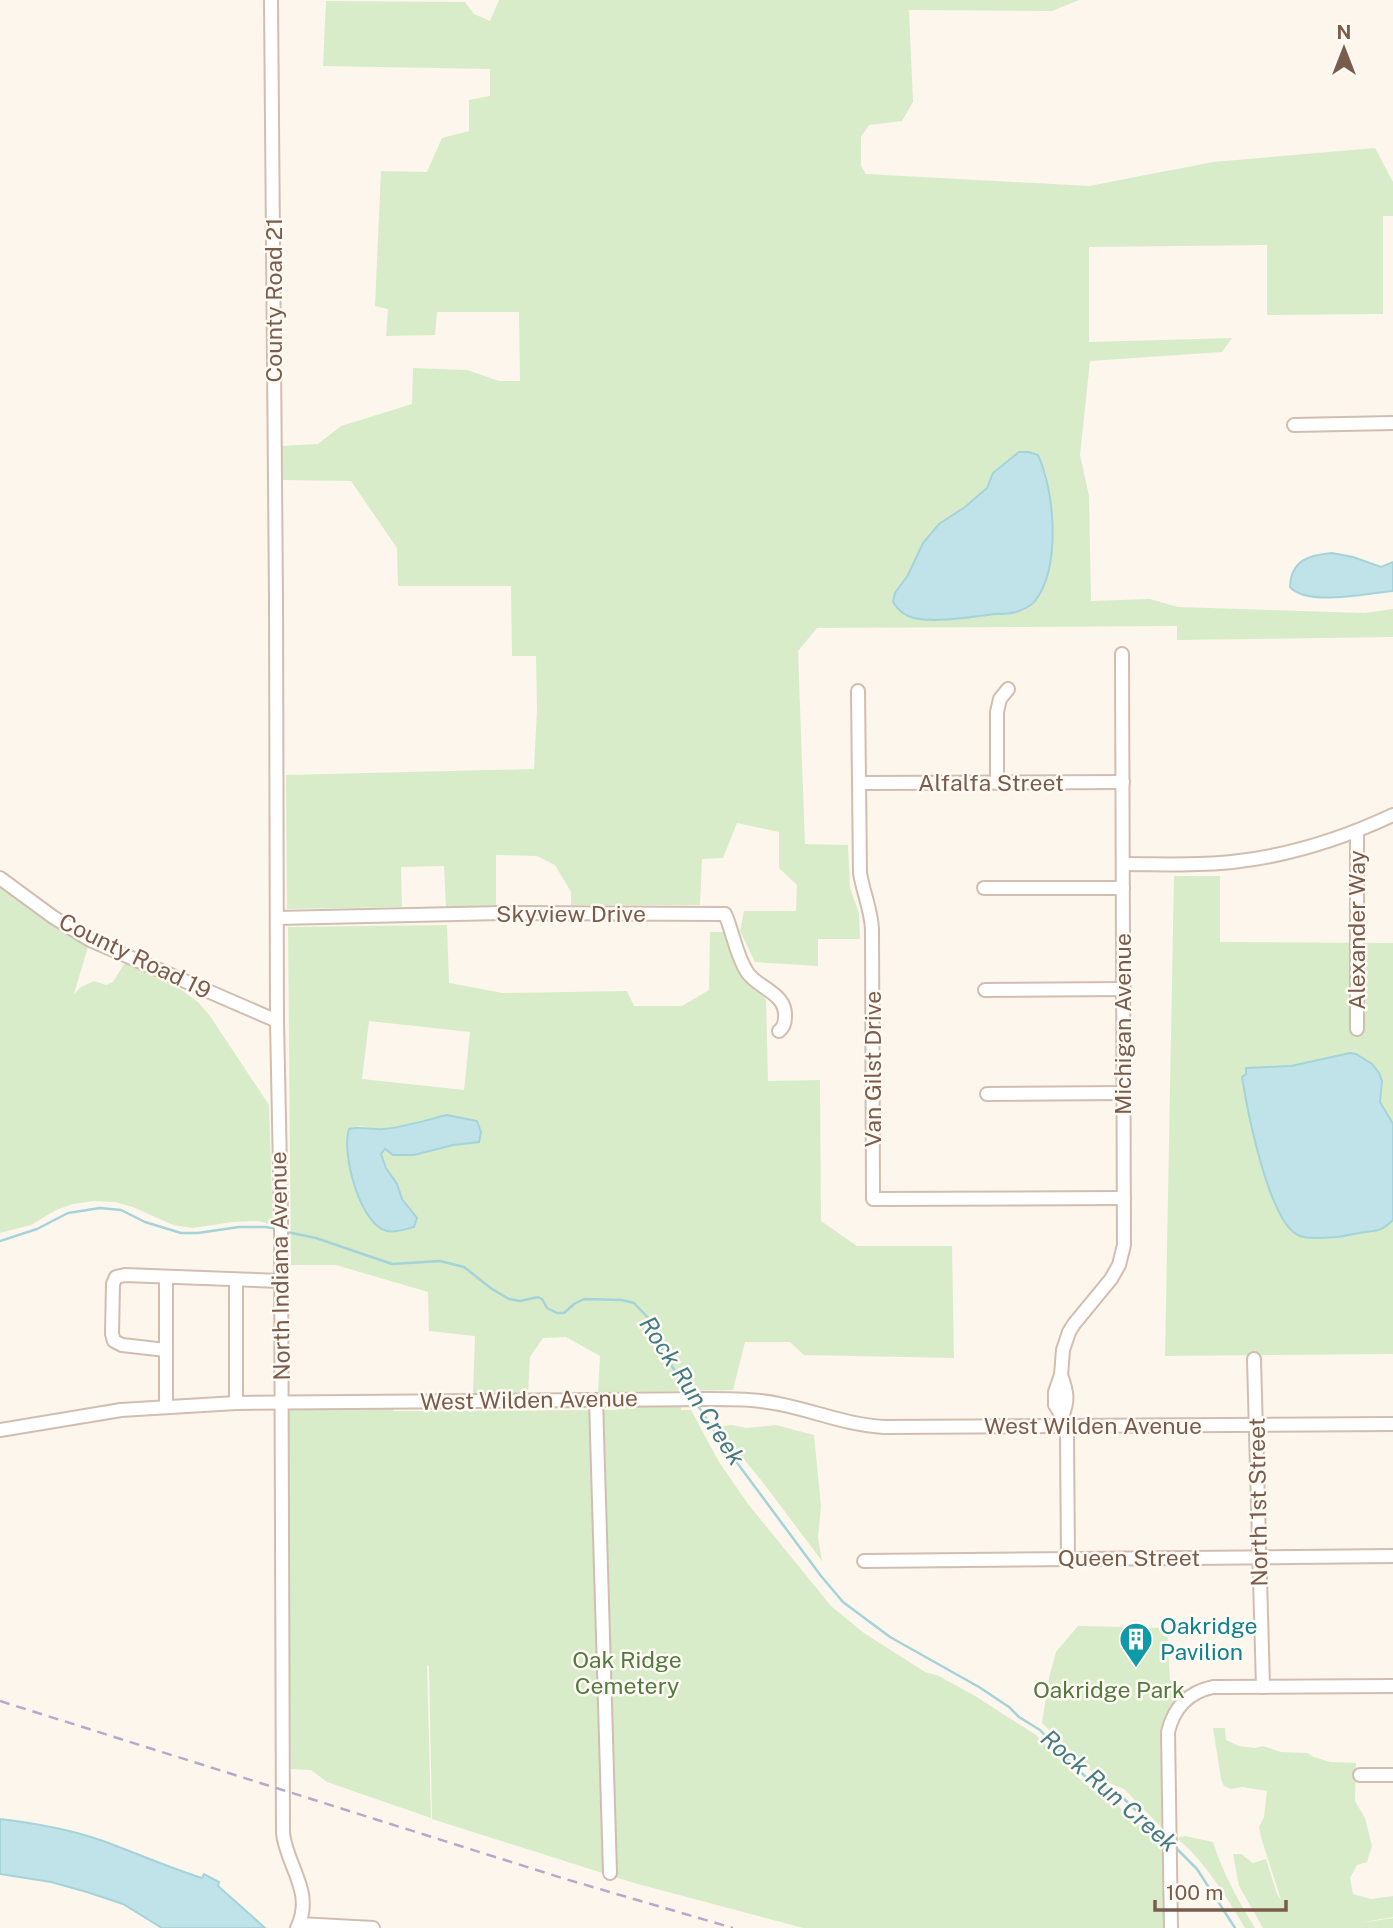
<svg xmlns="http://www.w3.org/2000/svg" width="1393" height="1928" viewBox="0 0 1393 1928" font-family="'Public Sans',sans-serif">
	<rect width="100%" height="100%" fill="#fdf6ec"/>
	<g fill="#d8ecc9" fill-rule="evenodd">
		<path d="M499 0H1079L1052 11 909 10 913 102 902 121 869 125 861 137V166L866 174 1089 186 1213 162 1375 148 1393 182V216H1383V314L1267 315V245L1089 247V342L1232 338 1222 352 1090 361 1080 455 1089 496 1091 601 1150 599 1178 607 1365 613 1393 609V637L1177 640V626L817 628 798 651 805 844 848 845 850 888 859 913 860 939H818V966L755 962 740 931 744 911H796L797 885 779 868V832L737 823 723 858 702 859 700 905H571V892L555 865 537 856 496 855V905L446 907 444 866 401 867 402 907 287 909 286 775 534 769 537 710 536 656H512L511 586H398L397 548 351 481 281 480V446L318 444 341 426 412 404 413 368 467 370 499 381H520L519 312H437L435 335 386 336 388 309 375 306 381 171 427 172 442 138 469 131V100L490 96V69L323 66 326 1 465 2 474 14 490 21ZM1019 452 1038 455 1046 472 1051 515 1052 556 1017 612 941 619 914 618 895 593 908 575 923 543 939 524 965 507 987 488 993 473Z"/>
		<path d="M1174 876H1220V942L1393 943V1354L1165 1356Z"/>
		<path d="M0 878 90 940 74 994 81 987 94 981 106 985 113 982 124 964 128 963 172 983 198 1002 210 1016 269 1105 273 1225 258 1221 233 1222 192 1228 173 1225 133 1207 115 1202 94 1201 73 1204 56 1210 31 1225 0 1233Z"/>
		<path d="M447 925 449 983 503 993 627 991 634 1006H682L709 990 710 932H727L739 972 766 999 768 1081 820 1080 821 1221 857 1246H952L954 1358 804 1355 790 1342H745L733 1390 598 1392 600 1356 566 1337 543 1338 530 1357 528 1393H473L475 1336 429 1331 428 1292 336 1265H291L288 927ZM369 1021 470 1032 464 1090 362 1079ZM447 1115 477 1121 479 1142 453 1145 414 1155H394L386 1149 381 1154C387 1170 399 1196 411 1209L347 1156 359 1126 380 1129 405 1126Z"/>
		<path d="M677 1404 681 1406V1410H691L719 1462 748 1504 831 1606 864 1633 925 1672 939 1676 975 1696 1036 1735 1077 1777 1092 1789 1107 1796 1161 1844 1165 1880 1166 1928H803L634 1883 432 1819 429 1666 427 1665 431 1818 327 1782 311 1770 291 1769 286 1413 292 1408 393 1407V1411L617 1410 618 1405Z"/>
		<path d="M732 1425 746 1428 776 1425 814 1435 821 1506 818 1538 822 1561 761 1480 726 1438 721 1426Z"/>
		<path d="M1078 1626 1167 1628 1170 1680 1186 1691C1175 1702 1168 1712 1162 1726V1828L1124 1789 1100 1779 1042 1723 1049 1678 1056 1652Z"/>
		<path d="M1213 1728H1225L1226 1740 1239 1746 1255 1748 1263 1746 1281 1752 1307 1753 1314 1757 1330 1762 1356 1763 1355 1801 1365 1818 1372 1846 1367 1862 1357 1865 1350 1878 1353 1894 1371 1899 1393 1896V1917L1359 1923 1393 1918V1928H1263L1239 1886 1233 1854H1241L1253 1863 1266 1859 1277 1894 1281 1900 1261 1837 1259 1827 1264 1817 1267 1791 1242 1787 1231 1789 1224 1786 1221 1779Z"/>
		<path d="M1185 1836 1213 1842C1223 1873 1238 1901 1255 1928H1245C1230 1902 1200 1854 1176 1838Z"/>
	</g>
	<g fill="#bfe3e8" stroke="#a5d3da" stroke-width="2">
		<path d="M1019 452H1029L1038 455C1055 492 1061 567 1035 601 1031 606 1022 610 1016 612 1010 614 1002 614 995 614 973 617 935 623 914 618 905 616 898 610 893 602L895 593 908 575 923 543 939 524 965 507 987 488 993 473Z"/>
		<path d="M1332 553 1353 557 1381 567 1393 562V591C1368 593 1308 607 1290 587 1291 560 1309 555 1332 553Z"/>
		<path d="M1350 1053 1356 1054 1372 1064 1379 1073 1382 1081 1380 1102 1393 1124V1220C1380 1233 1376 1230 1359 1233 1352 1234 1346 1236 1338 1237 1327 1237 1311 1240 1300 1236 1269 1225 1247 1109 1242 1077L1246 1074V1068L1291 1066Z"/>
		<path d="M447 1115 477 1121 481 1132 479 1142 453 1145 414 1155H393L385 1149 381 1154 386 1168 397 1184 402 1199 417 1218 414 1227C406 1229 396 1233 387 1231 360 1225 341 1153 349 1129 361 1126 372 1130 384 1129 405 1127 426 1120 447 1115Z"/>
		<path d="M0 1819C33 1823 69 1829 100 1840 134 1852 167 1867 202 1878L204 1874 219 1882 218 1886 265 1928H162L123 1904 87 1892 51 1882 0 1874Z"/>
	</g>
	<g fill="none" stroke-linecap="round" stroke-linejoin="round">
		<g stroke="#a5d3da" stroke-width="2.5">
			<path d="M287 1232 316 1238 392 1264 440 1261 464 1267 492 1289 509 1299 520 1301 538 1297 542 1299 547 1308 557 1313H564L574 1304 584 1299 622 1300 634 1303 654 1324 663 1352 689 1393"/>
			<path d="M0 1241 37 1229 68 1213 100 1208 121 1210 145 1222 181 1233H198L239 1227H266L277 1229"/>
			<path d="M697 1404 718 1437 821 1576 843 1602 890 1637 979 1687 1009 1707 1019 1717 1040 1730 1074 1766 1089 1780 1118 1793 1164 1838"/>
			<path d="M1175 1847 1197 1869 1235 1928"/>
		</g>
		<defs>
			<g id="minor">
				<path d="M271 0 276 599 277 1021 281 1220 283 1833C286 1865 315 1892 297 1928"/>
				<path d="M1294 425 1393 423"/>
				<path d="M858 691 860 873C863 892 871 909 872 929L873 1199 1124 1198"/>
				<path d="M859 783 1123 782"/>
				<path d="M997 783V712L1000 699 1008 689"/>
				<path d="M1357 831V1029"/>
				<path d="M1123 864C1159 864 1196 866 1232 862 1288 856 1342 839 1393 815"/>
				<path d="M0 878 53 917 90 940 277 1021"/>
				<path d="M984 888H1123"/>
				<path d="M277 918 502 913 725 914C733 932 736 955 747 972 757 988 787 993 785 1017 785 1023 784 1027 779 1031"/>
				<path d="M985 990 1124 989"/>
				<path d="M987 1094 1124 1093"/>
				<path d="M166 1277V1406"/>
				<path d="M166 1350 122 1345 114 1341 112 1334 113 1284 116 1277 125 1275 281 1281"/>
				<path d="M1254 1359 1263 1687"/>
				<path d="M1061 1375C1067 1391 1069 1401 1062 1416"/>
				<path d="M596 1400 610 1873"/>
				<path d="M236 1403V1280"/>
				<path d="M0 1430 121 1410 236 1403 709 1399C732 1399 756 1399 779 1404 815 1411 847 1425 884 1427L1393 1424"/>
				<path d="M1068 1558 1067 1436 1062 1416 1055 1405V1392L1061 1375 1063 1350 1069 1332 1074 1324 1111 1279 1119 1265 1124 1245 1122 654"/>
				<path d="M864 1561 1393 1556"/>
				<path d="M1360 1775H1393"/>
				<path d="M300 1924 373 1928"/>
				<path d="M1171 1928 1168 1732C1174 1707 1189 1692 1213 1687L1393 1686"/>
			</g>
		</defs>
		<use href="#minor" stroke="#d1beb0" stroke-width="16"/>
		<use href="#minor" stroke="#fff" stroke-width="12"/>
		<path stroke="#b9a8c9" stroke-width="2.5" stroke-dasharray="10 7" stroke-linecap="butt" d="M0 1701 562 1878 733 1928"/>
	</g>
	<defs>
		<symbol id="building-pin" viewBox="-11 -11 22 30"><path d="M0 17L-7.5 6A9.5 9.5 0 1 1 7.5 6Z" fill="#0f9aa8" stroke="#fffaf3"/><path d="M-4-6H4V6H1V3H-1V6H-4ZM-2.5-4.3h1.7v1.8h-1.7ZM.8-4.3h1.7v1.8H.8ZM-2.5-1h1.7V.8h-1.7ZM.8-1h1.7V.8H.8Z" fill="#fff"/></symbol>
	</defs>
	<g fill-rule="evenodd">
		<use href="#building-pin" x="1117" y="1620" width="38" height="52"/>
	</g>
	<g text-anchor="middle" stroke-width="5" stroke-linejoin="round" paint-order="stroke">
		<g font-size="23" fill="#7a5c4d" stroke="#fffaf3">
			<text transform="translate(274 300) rotate(-90)" y="8">County Road 21</text>
			<text x="991" y="791">Alfalfa Street</text>
			<text x="571" y="922">Skyview Drive</text>
			<text transform="translate(1357 930) rotate(-90)" y="8">Alexander Way</text>
			<text transform="translate(135 956) rotate(26)" y="8">County Road 19</text>
			<text transform="translate(1123 1024) rotate(-90)" y="8">Michigan Avenue</text>
			<text transform="translate(873 1069) rotate(-90)" y="8">Van Gilst Drive</text>
			<text transform="translate(280 1266) rotate(-91)" y="8">North Indiana Avenue</text>
			<text transform="translate(529 1400) rotate(-1)" y="8">West Wilden Avenue</text>
			<text x="1093" y="1434">West Wilden Avenue</text>
			<text transform="translate(1258 1502) rotate(-91)" y="8">North 1st Street</text>
			<text x="1129" y="1566">Queen Street</text>
		</g>
		<g font-size="23" fill="#0d838f" stroke="#fffaf3" text-anchor="start">
			<text x="1160" y="1634">Oakridge<tspan x="1160" dy="26">Pavilion</tspan></text>
		</g>
		<g font-size="23" fill="#537a41" stroke="#fffaf3">
			<text x="627" y="1668">Oak Ridge<tspan x="627" dy="26">Cemetery</tspan></text>
			<text x="1109" y="1698">Oakridge Park</text>
		</g>
		<g font-size="24" font-style="italic" fill="#437c86" stroke="#fffaf3">
			<text transform="translate(692 1391) rotate(57)" y="8">Rock Run Creek</text>
			<text transform="translate(1109 1791) rotate(41)" y="8">Rock Run Creek</text>
		</g>
	</g>
	<g transform="translate(1344 49)" stroke="#fffaf3" stroke-width="5" paint-order="stroke">
	<path d="M0-5L12 26L0 18L-12 26Z" fill="#7a5c4d"/>
	<text y="-10" font-size="19" font-weight="bold" text-anchor="middle" fill="#7a5c4d">N</text>
	</g>
	<path d="M1155 1900v10h131v-10" fill="none" stroke="#7a5c4d" stroke-width="3.5"/>
	<text x="1166" y="1900" font-size="21" fill="#7a5c4d" stroke="#fffaf3" stroke-width="5" paint-order="stroke">100 m</text>
</svg>
